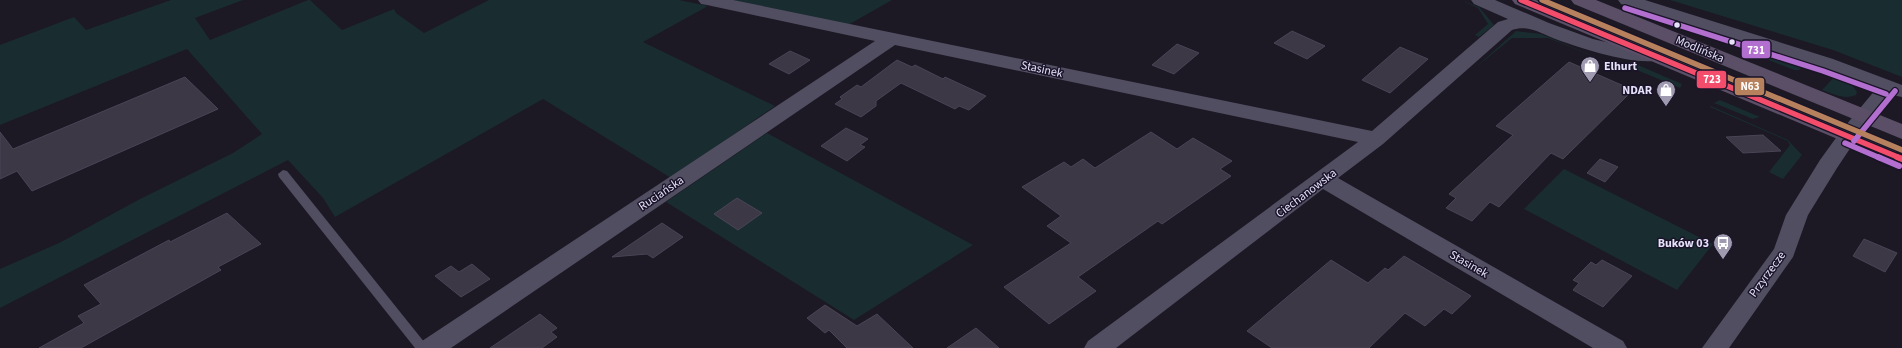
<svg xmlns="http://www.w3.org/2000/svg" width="1902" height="348" viewBox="0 0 1902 348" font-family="'Source Sans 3',sans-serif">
	<rect width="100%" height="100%" fill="#1c1824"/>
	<g fill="#192c30">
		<path d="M171 0H243L195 18 210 40 308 0H310L342 30 394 9 396 13 424 33 489 0H679L708 6 643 42 775 106 671 178 543 99 335 217 323 198 288 160 0 308V269L61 242 140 199 233 153 262 134 187 49 0 125V45L74 17 86 30Z"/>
		<path d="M731 0H892L848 25Z"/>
		<path d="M1460 0 1479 7 1494 25 1479 37 1475 35 1488 24 1478 8Z"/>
		<path d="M1670 0H1902V77L1833 50Z"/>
		<path d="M1691 27 1694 28 1806 63 1799 70H1794L1689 29Z"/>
		<path d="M1516 31 1541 34 1607 62 1548 38H1512L1475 68Z"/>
		<path d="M1631 62 1682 84 1680 88 1625 65Z"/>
		<path d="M1837 74 1850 82 1857 92 1856 95C1845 100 1833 94 1822 90Z"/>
		<path d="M1720 100 1760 117 1753 119 1714 103Z"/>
		<path d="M1711 106 1788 140 1802 155 1783 179 1769 172 1790 145 1788 141 1710 107Z"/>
		<path d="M767 133 973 245 854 320 666 202Z"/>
		<path d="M1564 169 1713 244 1677 290 1524 209Z"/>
	</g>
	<g fill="#3c3845" stroke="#4a4556">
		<path d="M1292 31 1325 46 1307 59 1274 43Z"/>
		<path d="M1177 44 1199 53 1174 74 1152 65Z"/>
		<path d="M1400 47 1428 59 1390 93 1362 80Z"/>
		<path d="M790 51 810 60 789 74 769 64Z"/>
		<path d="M897 60 912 67 915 65 943 79 945 77 986 96 969 110 959 106 955 109 901 83 876 101V106L861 117 835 104 842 99 840 97 857 85 861 87Z"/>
		<path d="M1569 62 1633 90 1563 159 1551 153 1499 207 1490 202 1472 221 1446 208 1456 198 1449 194 1513 135 1496 126Z"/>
		<path d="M185 77 218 109 32 191 17 171 0 179V132L13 149Z"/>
		<path d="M846 128 868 139 860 145 865 147 847 161 821 146Z"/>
		<path d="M1151 132 1177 149 1193 138 1232 161 1220 169 1231 176 1162 224 1158 221 1078 277 1096 291 1049 324 1004 287 1071 243 1047 226 1061 216 1022 187 1064 162 1071 167 1083 159 1095 168Z"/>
		<path d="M1763 135 1781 151 1743 153 1726 137Z"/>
		<path d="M1600 159 1618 167 1605 182 1587 173Z"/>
		<path d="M737 198 762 213 738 230 714 214Z"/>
		<path d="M227 213 261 244 218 267 221 270 81 348H39L84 323 78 316 101 304 84 285 169 240 170 242Z"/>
		<path d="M662 223 683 237 653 258 647 254 612 257Z"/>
		<path d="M1864 239 1897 253 1885 272 1853 256Z"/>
		<path d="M1404 256 1471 296 1452 314 1444 309 1425 326 1405 313 1369 348H1272L1247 331 1331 260 1368 283 1385 268 1388 270Z"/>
		<path d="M1602 260 1632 276 1603 307 1573 290 1579 283 1573 280 1591 262 1596 265Z"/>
		<path d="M472 264 490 279 461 297 435 276 451 266 459 272Z"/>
		<path d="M825 305 857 326 877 314 913 348H847L829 330 825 333 807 318Z"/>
		<path d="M540 314 557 328 551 332 557 337 542 348H490Z"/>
		<path d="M976 328 999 348H947Z"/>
	</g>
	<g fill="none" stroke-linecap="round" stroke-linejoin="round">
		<path fill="#524e62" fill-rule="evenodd" d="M283 170 287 171 429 348H415L279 177 278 174Z"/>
		<g fill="#524e62" fill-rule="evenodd">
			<path d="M698 0H733L1372 131 1498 22 1508 19 1474 4 1471 0H1495L1549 23 1593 39 1631 48 1660 52 1663 56 1660 60C1635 66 1583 49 1558 40 1542 34 1528 24 1512 30L1383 144 1338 178 1623 341 1627 348H1593L1323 189 1116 348H1084L1088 341 1358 142 895 45 451 348H418L422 341 875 41 707 5 701 4Z"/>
			<path d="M1618 0H1645L1833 59 1902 85V97L1892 95 1855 141 1837 168 1808 215 1793 257 1729 348H1702L1774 249 1786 215 1820 160 1841 131 1876 89 1819 67 1621 4Z"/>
		</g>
		<g fill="#5b4f67" fill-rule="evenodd">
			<path d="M1512 0H1536L1902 151V166L1515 4Z"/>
			<path d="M1571 0H1596L1902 124V139L1574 4Z"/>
		</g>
		<defs>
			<path id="bus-1-far1" d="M1521 0 1900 158"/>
			<path id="bus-1" d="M1897 157 1902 159"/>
			<g id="bus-2-far1">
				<path d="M1625 8 1823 71 1886 94"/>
				<path d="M1854 141 1895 91"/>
				<path d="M1845 143 1880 158"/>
			</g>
			<path id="bus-2" d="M1878 157 1899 166"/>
			<path id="bus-3" d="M1542 0 1902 150"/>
		</defs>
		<use href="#bus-1-far1" stroke="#1a1428" stroke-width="8"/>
		<use href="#bus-1" stroke="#1a1428" stroke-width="10"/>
		<use href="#bus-2-far1" stroke="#1a1428" stroke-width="8"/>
		<use href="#bus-2" stroke="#1a1428" stroke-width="10"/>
		<use href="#bus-3" stroke="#1a1428" stroke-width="8"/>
		<use href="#bus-1-far1" stroke="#f44d6c" stroke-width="5.5"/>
		<use href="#bus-1" stroke="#f44d6c" stroke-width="6"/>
		<use href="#bus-2-far1" stroke="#b36fd0" stroke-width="5.5"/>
		<use href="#bus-2" stroke="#b36fd0" stroke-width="6"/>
		<use href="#bus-3" stroke="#b6815c" stroke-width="5.5"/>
	</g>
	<defs>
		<symbol id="shop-pin" viewBox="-11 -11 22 30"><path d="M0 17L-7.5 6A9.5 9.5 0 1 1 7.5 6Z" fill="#9f9ab0" stroke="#1a1428"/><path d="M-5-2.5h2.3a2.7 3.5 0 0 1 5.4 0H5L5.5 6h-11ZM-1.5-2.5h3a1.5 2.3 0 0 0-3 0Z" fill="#fff"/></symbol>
		<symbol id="bus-pin" viewBox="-11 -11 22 30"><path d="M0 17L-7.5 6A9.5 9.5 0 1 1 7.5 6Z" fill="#9f9ab0" stroke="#1a1428"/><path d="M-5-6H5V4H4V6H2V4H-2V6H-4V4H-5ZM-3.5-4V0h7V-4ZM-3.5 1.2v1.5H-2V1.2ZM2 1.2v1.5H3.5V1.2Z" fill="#fff"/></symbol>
	</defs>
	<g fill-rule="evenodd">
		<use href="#shop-pin" x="1579" y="55" width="22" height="30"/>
		<use href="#shop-pin" x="1655" y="79" width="22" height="30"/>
		<use href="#bus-pin" x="1712" y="232" width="22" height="30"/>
	</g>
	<g fill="#e6e0fb" stroke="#1a1428" stroke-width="1.5">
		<circle cx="1677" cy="25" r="3.5"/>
		<circle cx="1732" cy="42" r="3.5"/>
	</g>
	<g text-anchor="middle" stroke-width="3" stroke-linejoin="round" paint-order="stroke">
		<g font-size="12" fill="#e6e0fb" stroke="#1a1428">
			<text transform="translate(1700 49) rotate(23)" y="4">Modlińska</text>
			<text transform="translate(1042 69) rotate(12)" y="4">Stasinek</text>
			<text transform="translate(661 193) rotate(-34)" y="4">Ruciańska</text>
			<text transform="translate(1306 193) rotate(-37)" y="4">Ciechanowska</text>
			<text transform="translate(1469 264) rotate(30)" y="4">Stasinek</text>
			<text transform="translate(1767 274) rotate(-54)" y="4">Przyrzecze</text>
		</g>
		<g font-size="12" font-weight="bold" fill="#e6e0fb" stroke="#1a1428" text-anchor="end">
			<text x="1604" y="70" text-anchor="start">Elhurt</text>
			<text x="1652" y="94">NDAR</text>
			<text x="1709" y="247">Buków 03</text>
		</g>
	</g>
	<g stroke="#1a1428" stroke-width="1.5">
		<rect x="1741" y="40" width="30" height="19" rx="4" fill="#b36fd0"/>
		<rect x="1696" y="70" width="31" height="19" rx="4" fill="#f44d6c"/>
		<rect x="1734" y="77" width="31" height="19" rx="4" fill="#b6815c"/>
	</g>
	<g font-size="11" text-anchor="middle" font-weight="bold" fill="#fff">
		<text x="1756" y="54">731</text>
		<text x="1712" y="83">723</text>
		<text x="1750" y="90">N63</text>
	</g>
</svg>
